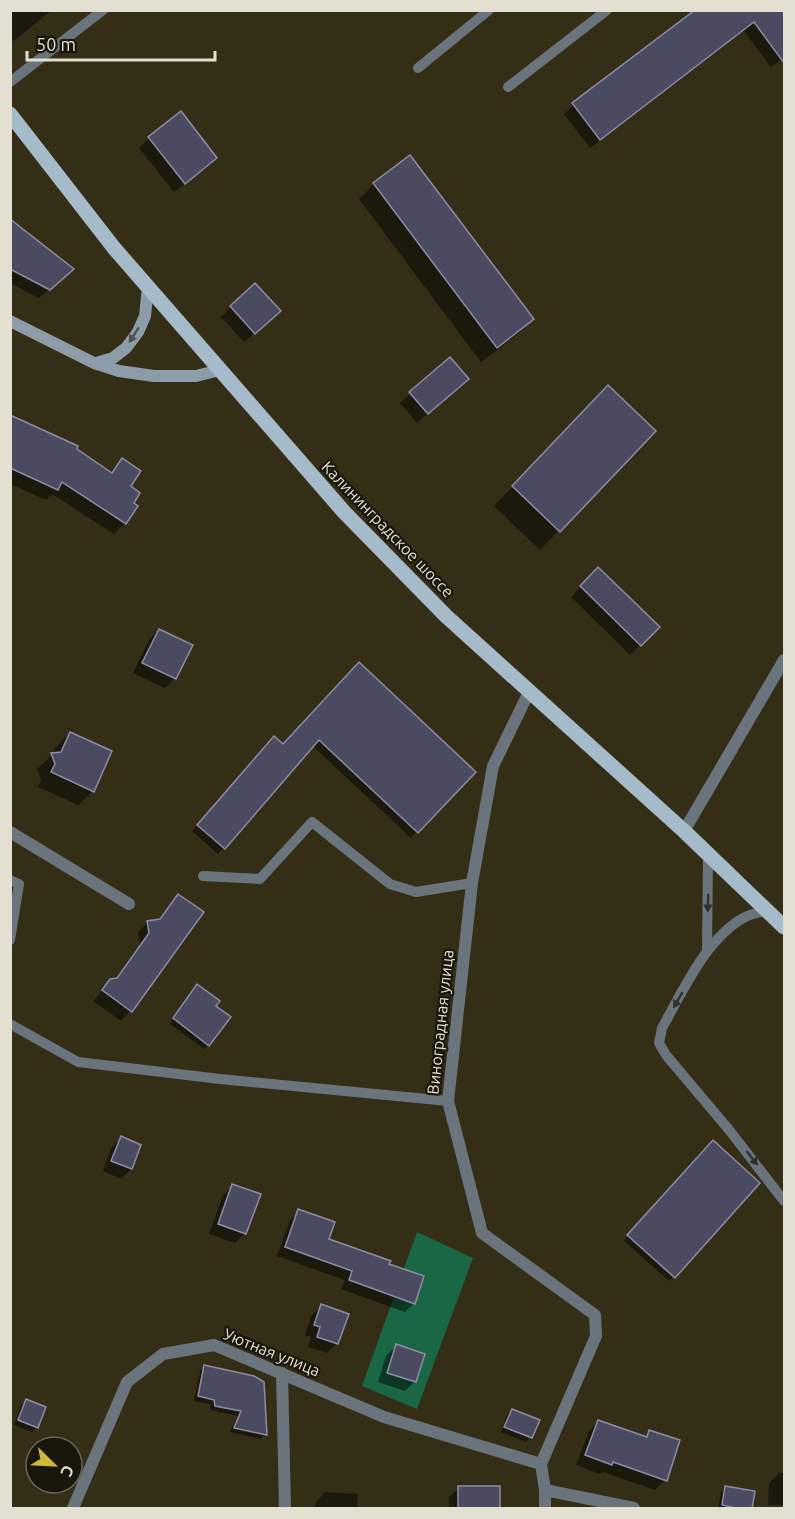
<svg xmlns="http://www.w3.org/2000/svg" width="795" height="1519" viewBox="0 0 795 1519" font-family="Ubuntu,sans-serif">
	<rect width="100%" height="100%" fill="#342e17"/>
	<path fill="#196745" d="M417 1232 473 1258 417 1409 362 1386Z"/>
	<g fill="#0007">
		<path d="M10 10H52L14 41 10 36Z"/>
		<path d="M698 10H784V58L771 67 744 31 590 148 564 114 573 105Z"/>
		<path d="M149 138 215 158 206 168 174 192 139 148Z"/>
		<path d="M410 157 532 319 518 334 481 362 359 199 374 184Z"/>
		<path d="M10 221 63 278 39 298 10 283Z"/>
		<path d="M231 307 269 320 244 342 221 317Z"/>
		<path d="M450 359 457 389 417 423 400 403Z"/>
		<path d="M589 406 654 431 540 550 494 506Z"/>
		<path d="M10 417 75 449 110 473 122 460 129 486 125 523 114 534 52 494 46 500 10 484Z"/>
		<path d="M598 569 658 627 630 655 571 597Z"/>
		<path d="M159 630 175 678 165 688 133 673 149 640Z"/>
		<path d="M359 664 474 772 411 838 313 746 218 854 192 831 268 744 283 746Z"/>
		<path d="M70 733 93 791 78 805 38 787 41 780 37 769 52 755 55 748Z"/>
		<path d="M178 896 130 1011 121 1021 93 1001 110 981 114 980 140 944 138 932 148 922 157 921 168 906Z"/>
		<path d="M193 991 214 1006 208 1045 204 1049 170 1024Z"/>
		<path d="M121 1138 140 1146 131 1169 121 1179 103 1171 111 1148Z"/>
		<path d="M709 1146 758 1183 669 1281 624 1241Z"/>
		<path d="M233 1185 245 1233 235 1243 209 1234 223 1195Z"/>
		<path d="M299 1211 327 1240 388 1265 414 1303 405 1312 341 1289 345 1280 277 1256 290 1220Z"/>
		<path d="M321 1306 337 1343 327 1353 308 1347 311 1337 305 1335 311 1316Z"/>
		<path d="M396 1346 415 1381 405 1391 378 1382 386 1356Z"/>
		<path d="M204 1367 265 1434 261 1439 230 1432 238 1416 211 1410 210 1404 194 1401 200 1371Z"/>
		<path d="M26 1401 37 1427 32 1432 14 1425 21 1406Z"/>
		<path d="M512 1410 538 1421 530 1437 526 1442 501 1432 507 1415Z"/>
		<path d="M599 1421 644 1438 650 1431 665 1480 655 1490 603 1472 600 1474 576 1465 589 1431Z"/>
		<path d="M779 1473H784V1505H768L769 1483Z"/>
		<path d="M726 1487 751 1508H718L721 1492Z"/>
		<path d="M459 1488 498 1508H449V1497Z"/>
		<path d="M325 1492 358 1494 357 1508H315L316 1502Z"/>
	</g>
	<g fill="#4a4b61" stroke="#8c8da6" stroke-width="1.5">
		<path d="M695 10H784V63L754 22 600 140 572 103Z"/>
		<path d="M181 111 217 158 185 184 148 137Z"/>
		<path d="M410 155 534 319 497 348 373 183Z"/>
		<path d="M10 219 74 269 50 290 10 269Z"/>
		<path d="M255 283 281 311 255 334 230 306Z"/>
		<path d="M450 357 469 379 428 414 409 392Z"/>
		<path d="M608 385 656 431 560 532 512 486Z"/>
		<path d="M10 415 78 446 77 449 112 473 122 458 141 471 131 486 140 493 134 503 138 506 126 524 62 482 58 490 10 468Z"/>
		<path d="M598 567 660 627 641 646 580 586Z"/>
		<path d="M159 629 193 645 176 679 142 663Z"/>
		<path d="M359 662 476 772 418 833 319 740 225 849 197 825 274 736 283 744Z"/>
		<path d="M70 732 112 751 94 792 51 772 55 764 51 753 61 752Z"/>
		<path d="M178 894 204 912 132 1012 102 990 110 979 117 978 149 933 147 921 160 919Z"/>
		<path d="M197 984 220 1001 216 1006 231 1017 209 1046 173 1018Z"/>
		<path d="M121 1136 141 1145 132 1169 111 1161Z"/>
		<path d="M713 1140 760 1183 675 1278 627 1235Z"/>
		<path d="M232 1184 261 1194 246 1234 218 1224Z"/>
		<path d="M298 1209 335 1222 329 1239 391 1261 389 1264 424 1276 415 1304 349 1280 352 1271 285 1247Z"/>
		<path d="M321 1304 349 1314 338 1344 317 1337 320 1327 314 1325Z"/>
		<path d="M396 1344 425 1354 416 1382 387 1373Z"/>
		<path d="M204 1365 254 1376 264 1382 267 1435 234 1428 241 1411 215 1406 214 1400 198 1396Z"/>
		<path d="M26 1399 46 1407 38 1428 18 1420Z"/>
		<path d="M512 1409 540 1420 532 1438 504 1427Z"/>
		<path d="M598 1420 647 1437 649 1430 680 1440 667 1481 613 1462 612 1465 585 1455Z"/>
		<rect x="458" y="1486" width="42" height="23"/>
		<path d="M725 1486 755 1491 752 1509H740L722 1505Z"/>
	</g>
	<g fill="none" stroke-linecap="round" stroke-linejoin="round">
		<g stroke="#6a747c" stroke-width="10">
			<path d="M418 68 489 10"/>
			<path d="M10 82 103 10"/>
			<path d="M508 87 607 10"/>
			<path d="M203 876 260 879 312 822 390 884 416 892 472 883"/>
			<path d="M10 880 19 884 10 940"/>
			<path d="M767 911C760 912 751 914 745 917 706 938 683 991 662 1028L659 1043 666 1055 730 1131 784 1201"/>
			<path d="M707 950 708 856"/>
			<path d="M10 1024 78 1062 220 1079 448 1101"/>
		</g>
		<g stroke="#6a747c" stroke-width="12">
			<path d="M529 692 493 766 472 883 448 1101 482 1233 595 1315 596 1336 541 1464 545 1490V1508"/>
			<path d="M684 831 784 660"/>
			<path d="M10 832 129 904"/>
			<path d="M282 1373 285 1508"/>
			<path d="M545 1490 634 1508"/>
			<path d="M73 1508 127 1382 163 1354 214 1345 384 1417 541 1464"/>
		</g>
		<g stroke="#8c9ca8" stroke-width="12">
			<path d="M10 321 94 363 119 371 154 376H196L220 370"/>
			<path d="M96 363 113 358 126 348 138 332 145 316 148 287"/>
		</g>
		<path stroke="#a6bbca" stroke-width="15" d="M10 114 114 248 344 512 446 616 684 831 784 927"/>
	</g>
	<defs><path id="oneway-solid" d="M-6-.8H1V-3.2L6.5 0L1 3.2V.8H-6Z" transform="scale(1.5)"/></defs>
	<use fill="#4d5252" href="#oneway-solid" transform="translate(134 335) rotate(123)"/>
	<g fill="#31322e">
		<use href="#oneway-solid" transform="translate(708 903) rotate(91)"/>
		<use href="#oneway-solid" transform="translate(678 1000) rotate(120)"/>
		<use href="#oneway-solid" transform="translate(752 1158) rotate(52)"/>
	</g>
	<g text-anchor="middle" stroke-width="4.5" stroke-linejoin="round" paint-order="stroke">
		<g font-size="16" fill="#e3e0d2" stroke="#19160c">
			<text transform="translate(388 529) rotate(46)" y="6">Калининградское шоссе</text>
			<text transform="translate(440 1022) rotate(-84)" y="6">Виноградная улица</text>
			<text transform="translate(272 1352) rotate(22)" y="6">Уютная улица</text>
		</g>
	</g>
	<rect width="795" height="1519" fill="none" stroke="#e3e0d2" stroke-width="24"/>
	<g transform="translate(54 1465) rotate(114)"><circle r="28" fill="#19160c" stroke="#6a675b" stroke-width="1.5"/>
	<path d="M0-4.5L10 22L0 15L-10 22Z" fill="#d1b736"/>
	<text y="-9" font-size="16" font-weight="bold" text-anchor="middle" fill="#e3e0d2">С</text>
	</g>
	<path d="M27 51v9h188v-9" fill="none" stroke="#e3e0d2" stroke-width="3"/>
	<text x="36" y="51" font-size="18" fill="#e3e0d2" stroke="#19160c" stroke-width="4.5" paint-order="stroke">50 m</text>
</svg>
